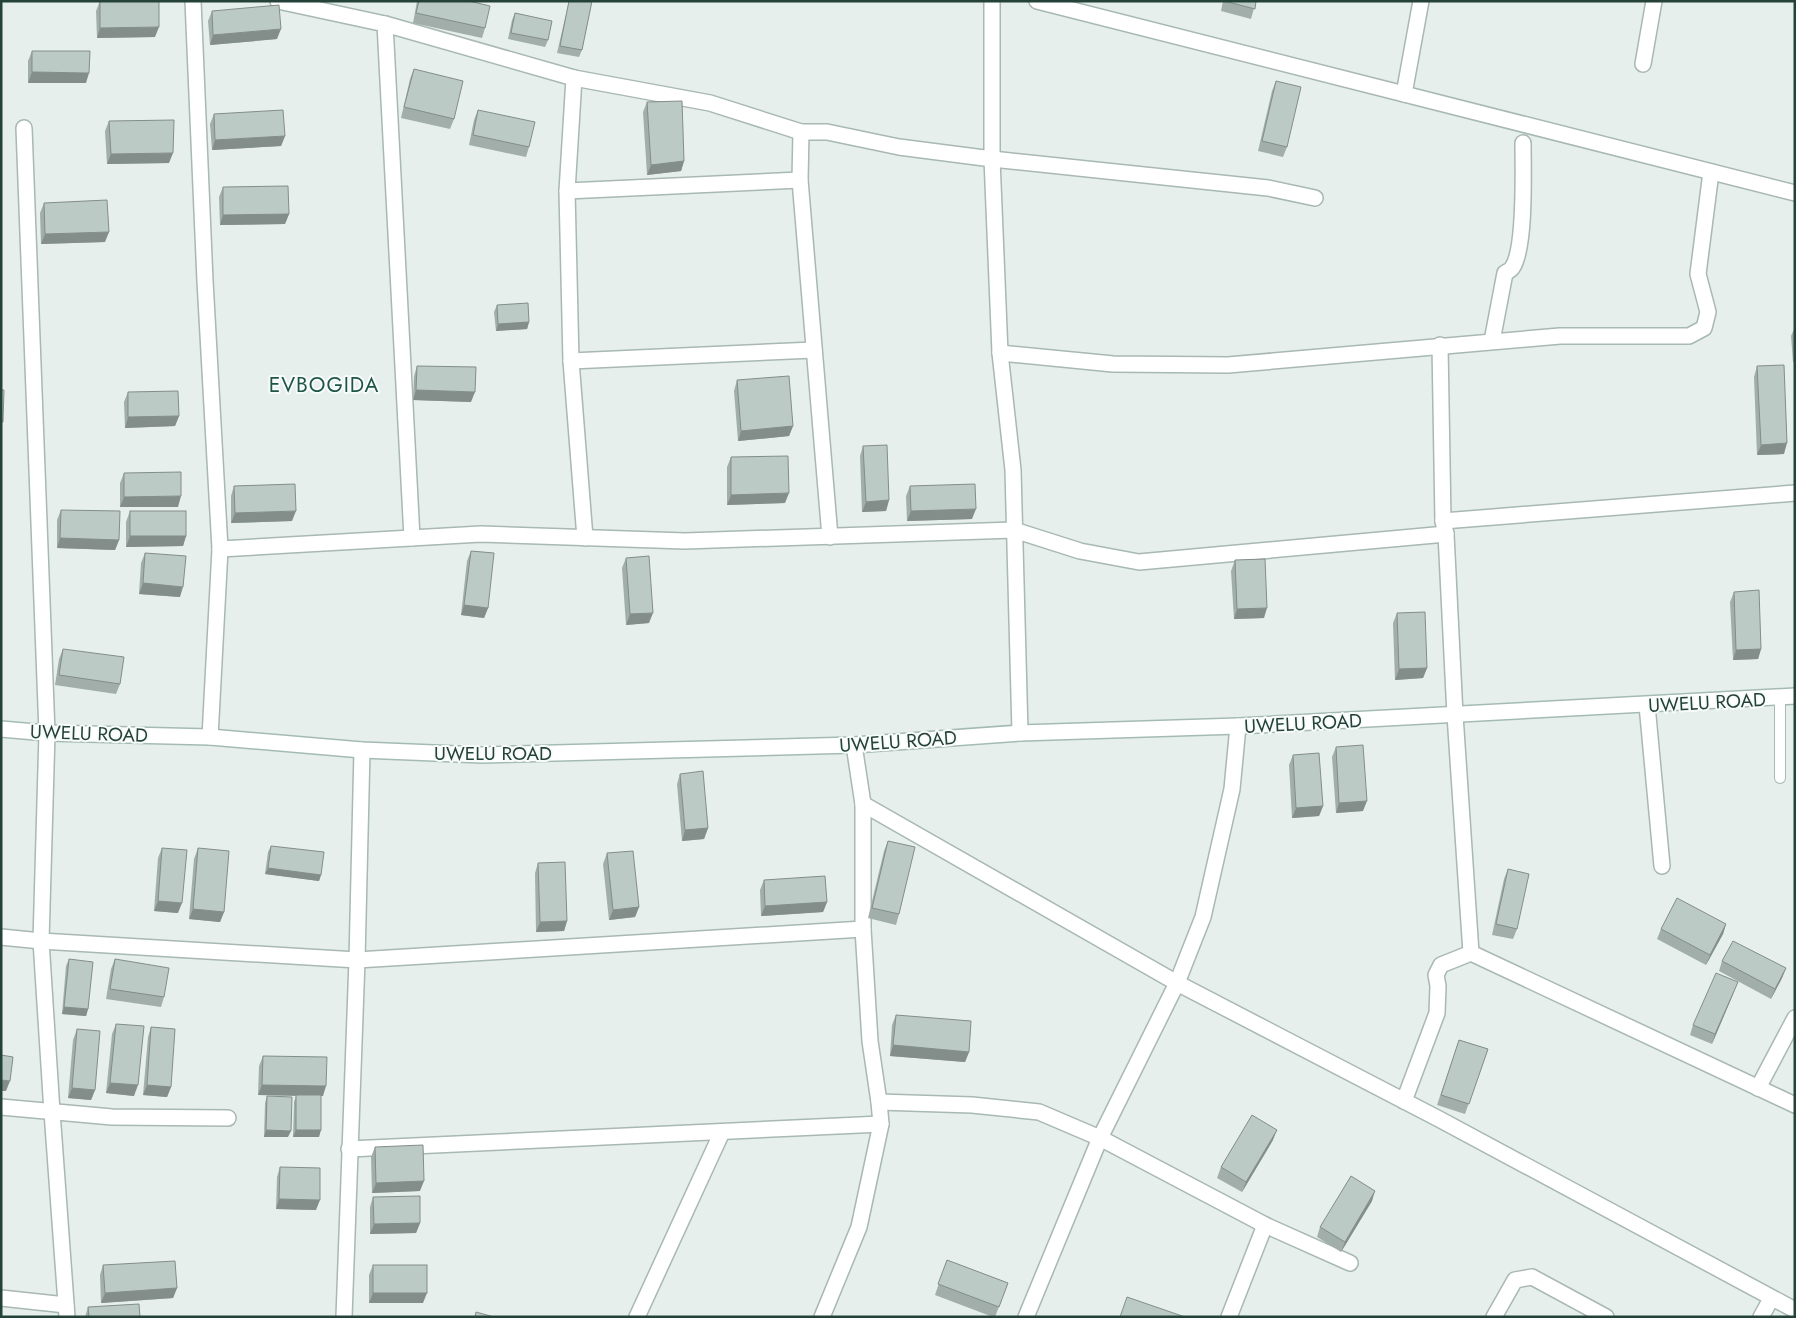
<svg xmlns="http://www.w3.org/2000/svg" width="1796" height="1318" viewBox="0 0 1796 1318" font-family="Jost,sans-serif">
	<rect width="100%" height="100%" fill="#e6efeb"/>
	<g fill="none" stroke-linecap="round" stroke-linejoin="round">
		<defs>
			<path id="lane" d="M1780 778V698"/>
			<g id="street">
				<path d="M193 1 205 281 220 549 210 737"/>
				<path d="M278 1 385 24 574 78 710 103 801 132H827L899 147 992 159 1268 188 1315 198"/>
				<path d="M992 1V159L1000 353 1013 470 1020 733"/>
				<path d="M1037 1 1795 193"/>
				<path d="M385 24 412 538"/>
				<path d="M1643 64 1654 1"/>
				<path d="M574 78 567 191 571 361 585 538"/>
				<path d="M1404 94 1421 1"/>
				<path d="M24 128 47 733 41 941 52 1112 67 1317"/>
				<path d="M801 132 800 180 830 537"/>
				<path d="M567 191 800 180"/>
				<path d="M1492 341 1505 273C1507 272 1511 270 1512 268 1526 249 1523 169 1523 143"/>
				<path d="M1440 345 1443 521 1446 534 1455 715 1471 953 1795 1105"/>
				<path d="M1000 353 1113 364 1228 365 1560 336H1689L1704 328 1708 312 1698 274 1711 172"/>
				<path d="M571 361 814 350"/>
				<path d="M1443 521 1795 493"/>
				<path d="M220 549 481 534 685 541 1014 530 1080 551 1139 562 1446 534"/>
				<path d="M1647 705 1662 866"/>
				<path d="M863 804 1177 983 1439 1119 1795 1310"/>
				<path d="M1 937 41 941 357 960 863 929"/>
				<path d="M1758 1088 1795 1018"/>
				<path d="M1404 1101 1437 1013 1438 986 1436 975 1441 965 1471 953"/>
				<path d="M879 1102 972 1105 1039 1112 1100 1138 1265 1225 1350 1263"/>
				<path d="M1 1107 112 1117 228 1118"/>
				<path d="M349 1149 881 1124"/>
				<path d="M1 1298 66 1305"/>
				<path d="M344 1317 357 960 362 750"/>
				<path d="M637 1317 722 1132"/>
				<path d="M822 1317 859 1227 881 1124 879 1102 870 1041 863 929V804L854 745"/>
				<path d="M1026 1317 1100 1138 1177 983 1203 917 1232 789 1238 726"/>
				<path d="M1229 1317 1265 1225"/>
				<path d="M1494 1317 1515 1280 1532 1277 1606 1317"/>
				<path d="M1761 1317 1771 1299"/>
			</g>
			<path id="secondary" d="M1 729 47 733 210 737 362 750 482 755 854 745 1020 733 1238 726 1795 696"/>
		</defs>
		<use href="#lane" stroke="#a8b8b2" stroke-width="12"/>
		<use href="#street" stroke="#a8b8b2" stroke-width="18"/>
		<use href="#secondary" stroke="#a4bbb3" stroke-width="18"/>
		<use href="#lane" stroke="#fff" stroke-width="10"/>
		<use href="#street" stroke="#fff" stroke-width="15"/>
		<use href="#secondary" stroke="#fff" stroke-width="15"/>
	</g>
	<g fill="#a1aea9">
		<path d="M100 1 155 37 97 38 96 11Z"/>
		<path d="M417 1H469L485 28 482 38 413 23Z"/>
		<path d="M569 1H592L582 50 579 57 557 53Z"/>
		<path d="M1223 1H1256L1251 19 1221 11Z"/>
		<path d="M212 11 277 39 210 45 208 21Z"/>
		<path d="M515 13 548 40 545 47 508 39 512 20Z"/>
		<path d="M32 51 86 83H28V61Z"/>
		<path d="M414 69 454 119 450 129 401 118 410 79Z"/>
		<path d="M1276 81 1287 147 1283 157 1258 151 1272 91Z"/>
		<path d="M647 102 684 161 681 171 647 175 643 112Z"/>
		<path d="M478 110 529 147 526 157 469 145 474 120Z"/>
		<path d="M214 114 285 136 281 146 212 150 210 124Z"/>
		<path d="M109 121 169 163 107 164 105 131Z"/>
		<path d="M223 187 289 214 285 224 220 225 219 197Z"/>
		<path d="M44 203 105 242 41 244 40 213Z"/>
		<path d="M497 305 529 322 527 329 496 331 494 312Z"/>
		<path d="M1795 327V362H1793L1791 336Z"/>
		<path d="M417 366 471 402 413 400 414 376Z"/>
		<path d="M1757 366 1784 454 1757 455 1754 377Z"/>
		<path d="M737 380 793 426 789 436 738 441 734 391Z"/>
		<path d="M128 392 179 416 175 426 125 428 124 402Z"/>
		<path d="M863 446 889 500 886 511 862 512 860 456Z"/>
		<path d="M731 457 785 503 727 505V467Z"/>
		<path d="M124 473 178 507H120V483Z"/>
		<path d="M234 486 292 521 231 523V496Z"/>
		<path d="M910 486 972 519 907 521 906 496Z"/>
		<path d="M61 510 119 540 115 550 57 548V520Z"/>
		<path d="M130 511 186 536 183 546 126 547V522Z"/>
		<path d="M471 551 488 608 484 618 461 615 467 561Z"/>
		<path d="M145 553 180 597 139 594 141 563Z"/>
		<path d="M626 558 649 623 626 625 622 568Z"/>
		<path d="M1235 560 1264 618 1234 619 1231 571Z"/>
		<path d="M1734 592 1761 649 1758 659 1733 660 1730 602Z"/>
		<path d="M1397 613 1427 668 1423 678 1395 680 1393 623Z"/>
		<path d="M63 649 120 684 116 694 55 685 59 659Z"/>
		<path d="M1336 747 1363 811 1336 813 1332 757Z"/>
		<path d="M1293 755 1323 806 1319 816 1292 818 1289 765Z"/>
		<path d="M680 774 708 828 704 839 682 841 677 784Z"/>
		<path d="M888 841 899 914 896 925 868 918 884 851Z"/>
		<path d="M271 846 321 875 319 881 265 874 268 852Z"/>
		<path d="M162 848 178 913 154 911 158 858Z"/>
		<path d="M198 848 224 912 220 922 189 919 194 859Z"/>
		<path d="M607 853 639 907 635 917 609 920 603 864Z"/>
		<path d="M538 863 567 921 564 931 536 932 535 873Z"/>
		<path d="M1508 869 1517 929 1513 939 1492 935 1504 879Z"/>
		<path d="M764 880 827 902 823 912 761 916 760 890Z"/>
		<path d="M1726 924 1723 934 1706 965 1657 939 1661 929Z"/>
		<path d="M69 959 88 1009 86 1016 62 1014 66 966Z"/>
		<path d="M115 959 164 997 161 1007 106 999 111 969Z"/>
		<path d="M1722 961 1786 968 1782 978 1771 999 1719 971Z"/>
		<path d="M1734 992 1712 1044 1690 1035 1693 1025Z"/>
		<path d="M896 1015 969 1052 965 1062 890 1056 892 1025Z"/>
		<path d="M116 1024 134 1096 106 1093 112 1034Z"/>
		<path d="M151 1027 171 1087 167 1097 143 1095 148 1037Z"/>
		<path d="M77 1029 95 1090 91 1100 68 1098 73 1040Z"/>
		<path d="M1459 1040 1488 1049 1465 1114 1437 1105Z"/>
		<path d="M263 1056 323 1096H321L319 1137H293L294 1102 296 1096 258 1095 259 1066Z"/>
		<path d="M267 1096 288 1137H264L265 1103Z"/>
		<path d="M1273 1140 1242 1192 1217 1178 1221 1167Z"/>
		<path d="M375 1147 420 1191 372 1193 371 1157Z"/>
		<path d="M280 1167 316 1210 276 1209 277 1177Z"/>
		<path d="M373 1197 420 1223 416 1233 370 1234V1207Z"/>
		<path d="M1372 1201 1341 1252 1317 1237 1320 1227Z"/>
		<path d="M947 1260 1008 1283 995 1317H993L935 1295Z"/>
		<path d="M103 1265 177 1288 173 1298 101 1303 100 1275Z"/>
		<path d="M373 1265 423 1303H369V1275Z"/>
		<path d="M88 1307 140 1317H85Z"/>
	</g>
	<g fill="#838d89">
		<path d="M159 27 155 37 97 38 100 28Z"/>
		<path d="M281 29 277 39 210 45 213 35Z"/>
		<path d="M32 72 89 73 86 83H28Z"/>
		<path d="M285 136 281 146 212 150 215 140Z"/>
		<path d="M173 153 169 163 107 164 111 154Z"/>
		<path d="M684 161 681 171 647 175 651 165Z"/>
		<path d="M289 214 285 224 220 225 223 215Z"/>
		<path d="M109 232 105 242 41 244 45 234Z"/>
		<path d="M529 322 527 329 496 331 498 324Z"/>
		<path d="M416 390 475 392 471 402 413 400Z"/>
		<path d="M179 416 175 426 125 428 128 417Z"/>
		<path d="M793 426 789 436 738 441 741 431Z"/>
		<path d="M1787 443 1784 454 1757 455 1761 445Z"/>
		<path d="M789 493 785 503 727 505 731 495Z"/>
		<path d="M181 496 178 507H120L124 497Z"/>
		<path d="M889 500 886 511 862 512 866 502Z"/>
		<path d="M976 509 972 519 907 521 911 511Z"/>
		<path d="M296 511 292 521 231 523 235 513Z"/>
		<path d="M130 536H186L183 546 126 547Z"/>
		<path d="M60 538 119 540 115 550 57 548Z"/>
		<path d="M143 583 183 587 180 597 139 594Z"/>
		<path d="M464 605 488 608 484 618 461 615Z"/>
		<path d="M1267 608 1264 618 1234 619 1237 609Z"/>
		<path d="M653 613 649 623 626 625 630 614Z"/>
		<path d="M1761 649 1758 659 1733 660 1736 650Z"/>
		<path d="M1427 668 1423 678 1395 680 1399 669Z"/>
		<path d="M1367 801 1363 811 1336 813 1339 803Z"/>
		<path d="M1323 806 1319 816 1292 818 1296 808Z"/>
		<path d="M708 828 704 839 682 841 685 830Z"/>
		<path d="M268 868 321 875 319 881 265 874Z"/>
		<path d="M158 901 182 903 178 913 154 911Z"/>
		<path d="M827 902 823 912 761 916 765 906Z"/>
		<path d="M639 907 635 917 609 920 613 910Z"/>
		<path d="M193 909 224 912 220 922 189 919Z"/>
		<path d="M567 921 564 931 536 932 540 922Z"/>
		<path d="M1726 924 1723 934 1706 965 1710 955Z"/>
		<path d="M1786 968 1782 978 1771 999 1775 989Z"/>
		<path d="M1738 982 1734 992 1712 1044 1715 1034Z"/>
		<path d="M64 1007 88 1009 86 1016 62 1014Z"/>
		<path d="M893 1045 969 1052 965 1062 890 1056Z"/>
		<path d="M1 1080 10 1081 6 1091H1Z"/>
		<path d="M110 1083 138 1085 134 1096 106 1093Z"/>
		<path d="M147 1085 171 1087 167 1097 143 1095Z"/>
		<path d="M262 1085 326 1086 323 1096 258 1095Z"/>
		<path d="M72 1088 95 1090 91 1100 68 1098Z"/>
		<path d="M266 1130 291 1131 288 1137H264Z"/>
		<path d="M296 1130H321L319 1137H293Z"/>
		<path d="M1277 1130 1273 1140 1242 1192 1246 1182Z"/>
		<path d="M424 1181 420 1191 372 1193 376 1183Z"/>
		<path d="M1375 1191 1372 1201 1341 1252 1345 1242Z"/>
		<path d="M279 1199 320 1200 316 1210 276 1209Z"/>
		<path d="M420 1223 416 1233 370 1234 374 1224Z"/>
		<path d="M177 1288 173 1298 101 1303 105 1293Z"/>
		<path d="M373 1293H427L423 1303H369Z"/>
	</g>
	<g fill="#bbcac4" stroke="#838d89">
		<path d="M100 1H159V27L100 28Z"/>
		<path d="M419 1H469L490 6 485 28 416 13Z"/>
		<path d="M569 1H592L582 50 560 46Z"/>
		<path d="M1224 1H1256L1255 9Z"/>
		<path d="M279 5 281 29 213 35 212 11Z"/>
		<path d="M515 13 552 21 548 40 511 33Z"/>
		<path d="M32 51H90L89 73 32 72Z"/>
		<path d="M414 69 463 81 454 119 404 107Z"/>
		<path d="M1276 81 1301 87 1287 147 1262 141Z"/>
		<path d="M682 101 684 161 651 165 647 102Z"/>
		<path d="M283 110 285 136 215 140 214 114Z"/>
		<path d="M478 110 535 122 529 147 473 135Z"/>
		<path d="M174 120 173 153 111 154 109 121Z"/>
		<path d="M288 186 289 214 223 215V187Z"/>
		<path d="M107 200 109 232 45 234 44 203Z"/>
		<path d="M528 303 529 322 498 324 497 305Z"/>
		<path d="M1784 365 1787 443 1761 445 1757 366Z"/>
		<path d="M417 366 476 367 475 392 416 390Z"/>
		<path d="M789 376 793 426 741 431 737 380Z"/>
		<path d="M1 390H4L3 422H1Z"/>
		<path d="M178 391 179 416 128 417V392Z"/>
		<path d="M887 445 889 500 866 502 863 446Z"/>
		<path d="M788 456 789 493 731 495V457Z"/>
		<path d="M181 472V496L124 497V473Z"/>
		<path d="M295 484 296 511 235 513 234 486Z"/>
		<path d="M975 484 976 509 911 511 910 486Z"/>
		<path d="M61 510 120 511 119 540 60 538Z"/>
		<rect x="130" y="511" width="56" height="25"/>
		<path d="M471 551 494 553 488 608 464 605Z"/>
		<path d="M145 553 186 556 183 587 143 583Z"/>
		<path d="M649 556 653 613 630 614 626 558Z"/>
		<path d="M1265 559 1267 608 1237 609 1235 560Z"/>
		<path d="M1759 590 1761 649 1736 650 1734 592Z"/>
		<path d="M1425 612 1427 668 1399 669 1397 613Z"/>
		<path d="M63 649 124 657 120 684 59 675Z"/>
		<path d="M1363 745 1367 801 1339 803 1336 747Z"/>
		<path d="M1319 753 1323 806 1296 808 1293 755Z"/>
		<path d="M703 771 708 828 685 830 680 774Z"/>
		<path d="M888 841 915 847 899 914 872 908Z"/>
		<path d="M271 846 324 852 321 875 268 868Z"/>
		<path d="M162 848 187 850 182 903 158 901Z"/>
		<path d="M198 848 229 851 224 912 193 909Z"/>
		<path d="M633 851 639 907 613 910 607 853Z"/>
		<path d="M565 862 567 921 540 922 538 863Z"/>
		<path d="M1508 869 1529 874 1517 929 1496 924Z"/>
		<path d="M825 876 827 902 765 906 764 880Z"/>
		<path d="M1677 898 1726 924 1710 955 1661 929Z"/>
		<path d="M1733 941 1786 968 1775 989 1722 961Z"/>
		<path d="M69 959 93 962 88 1009 64 1007Z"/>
		<path d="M115 959 169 968 164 997 110 989Z"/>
		<path d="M1716 973 1738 982 1715 1034 1693 1025Z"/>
		<path d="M896 1015 971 1021 969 1052 893 1045Z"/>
		<path d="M116 1024 144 1026 138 1085 110 1083Z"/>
		<path d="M151 1027 175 1029 171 1087 147 1085Z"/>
		<path d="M77 1029 100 1031 95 1090 72 1088Z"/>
		<path d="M1459 1040 1488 1049 1469 1104 1441 1095Z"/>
		<path d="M1 1055 13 1057 10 1081 1 1080Z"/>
		<path d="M263 1056 327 1057 326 1086 262 1085Z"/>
		<rect x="296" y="1095" width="25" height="35"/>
		<path d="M267 1096 292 1097 291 1131 266 1130Z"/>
		<path d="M1252 1115 1277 1130 1246 1182 1221 1167Z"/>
		<path d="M423 1145 424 1181 376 1183 375 1147Z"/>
		<path d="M280 1167 320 1168V1200L279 1199Z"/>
		<path d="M1351 1176 1375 1191 1345 1242 1320 1227Z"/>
		<path d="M420 1196V1223L374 1224 373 1197Z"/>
		<path d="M947 1260 1008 1283 999 1307 938 1284Z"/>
		<path d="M175 1261 177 1288 105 1293 103 1265Z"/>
		<rect x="373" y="1265" width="54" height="28"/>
		<path d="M1127 1297 1185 1317H1120Z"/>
		<path d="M139 1304 140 1317H89L88 1307Z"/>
		<path d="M476 1312 494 1317H475Z"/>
	</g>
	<g text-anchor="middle" stroke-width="4" stroke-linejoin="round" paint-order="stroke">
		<g font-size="19" fill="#24423a" stroke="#f7fbf9">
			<text transform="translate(1707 702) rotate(-3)" y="7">UWELU ROAD</text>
			<text transform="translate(1303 723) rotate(-3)" y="7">UWELU ROAD</text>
			<text transform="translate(89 733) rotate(2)" y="7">UWELU ROAD</text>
			<text transform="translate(898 741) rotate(-4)" y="7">UWELU ROAD</text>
			<text x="493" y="760">UWELU ROAD</text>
		</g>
		<g font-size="21" letter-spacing="1" fill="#1f5548" stroke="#f7fbf9">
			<text x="324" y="392">EVBOGIDA</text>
		</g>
	</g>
	<rect width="1796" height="1318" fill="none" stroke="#24423a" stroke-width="5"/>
</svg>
